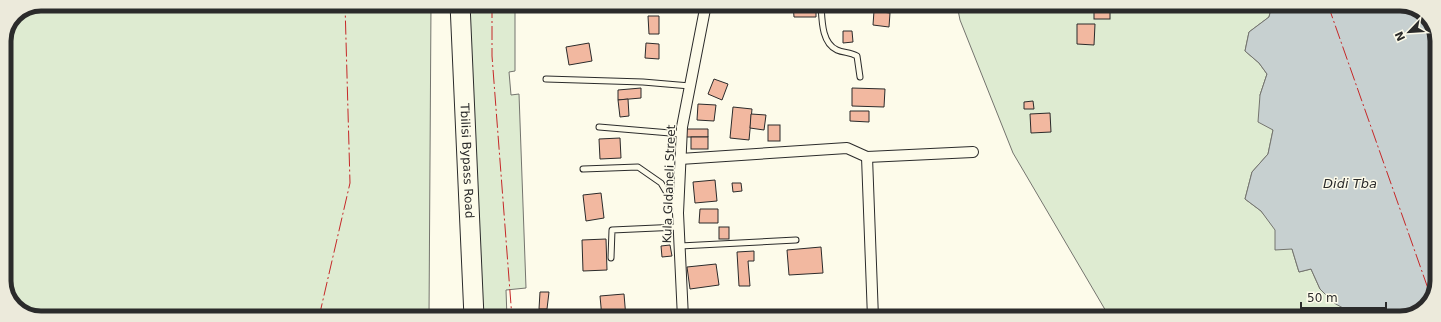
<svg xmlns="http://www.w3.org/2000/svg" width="1441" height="322" viewBox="0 0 1441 322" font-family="'DejaVu Sans',sans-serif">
	<rect width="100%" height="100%" fill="#fdfbea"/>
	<g fill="#deebd1" stroke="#74746e">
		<path d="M41 4H431L429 317H34L13 306 4 286V41L15 15Z"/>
		<path d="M469 4H515V71L509 72 511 95 519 94 526 288 506 290 507 318 483 317Z"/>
		<path d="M957 5H1272L1269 17 1249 32 1245 51 1259 63 1267 74 1260 95 1273 130 1268 154 1252 172 1245 199 1261 211 1292 249 1299 272 1311 269 1320 289 1352 313 1370 318H1110L1013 153 960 20Z"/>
	</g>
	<path fill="#c7d0d0" stroke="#74746e" d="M1272 5H1407L1428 16 1437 36 1436 288 1423 310 1400 318H1370L1352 313 1334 303 1320 289 1311 269 1299 272 1292 249 1275 250V230L1261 211 1245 199 1252 172 1268 154 1273 130 1258 122 1260 95 1267 74 1259 63 1245 51 1249 32 1269 17Z"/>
	<g fill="#f2b8a0" stroke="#2b2b2b">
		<path d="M793 4H816V17H794Z"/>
		<rect x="1094" y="5" width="16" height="14"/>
		<path d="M874 11 890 13 889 27 873 25Z"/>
		<path d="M648 16H659V34H649Z"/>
		<path d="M1077 24H1095L1094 45 1077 44Z"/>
		<path d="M843 31H852L853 42 843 43Z"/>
		<path d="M589 43 592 61 569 65 566 47Z"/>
		<path d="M646 43 659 44V59L645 58Z"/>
		<path d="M714 79 728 84 722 100 708 94Z"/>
		<path d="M641 88V98L618 100V90Z"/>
		<path d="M852 88 885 89 884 107 852 106Z"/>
		<path d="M628 99 629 116 620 117 618 100Z"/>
		<path d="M1033 101 1034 109H1024V102Z"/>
		<path d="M698 104 716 105 714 121 697 120Z"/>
		<path d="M733 107 752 109 749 140 730 138Z"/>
		<path d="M850 111H869V122L850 121Z"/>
		<path d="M1050 113 1051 132 1031 133 1030 114Z"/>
		<path d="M751 114 766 115 764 130 750 128Z"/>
		<rect x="768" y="125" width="12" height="16"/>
		<path d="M685 129H708V137H686Z"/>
		<rect x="691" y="137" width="17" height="12"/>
		<path d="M620 138 621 158 600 159 599 139Z"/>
		<path d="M715 180 717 201 695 203 693 182Z"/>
		<path d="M732 183H741L742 191 733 192Z"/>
		<path d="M601 193 604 218 586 221 583 195Z"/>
		<path d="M700 209H718V223H699Z"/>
		<rect x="719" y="227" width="10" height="12"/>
		<path d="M606 239 607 270 583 271 582 240Z"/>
		<path d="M670 245 672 256 662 257 661 246Z"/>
		<path d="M821 247 823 273 789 275 787 250Z"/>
		<path d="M754 251V261H748L750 286H739L737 252Z"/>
		<path d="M716 264 719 285 690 289 687 267Z"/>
		<path d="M540 292H549L547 309H539Z"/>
		<path d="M624 294 626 318H602L600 296Z"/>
	</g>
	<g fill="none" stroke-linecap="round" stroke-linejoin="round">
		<defs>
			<g id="lane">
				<path d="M821 4C822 18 821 43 837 50 844 53 850 52 857 56L860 77"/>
				<path d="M546 79 643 82 690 86"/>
				<path d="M599 127 682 134"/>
				<path d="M583 169 638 167 661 183 677 210"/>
				<path d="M680 246 796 240"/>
				<path d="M611 258 612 230 679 227"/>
			</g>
			<g id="street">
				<path d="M867 157 873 318"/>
				<path d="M680 159 847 148 867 157 973 152"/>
				<path d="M683 318 678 213 682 127 706 4"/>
			</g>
			<g id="highway">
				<path id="s1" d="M460 4 474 317"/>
			</g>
		</defs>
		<use href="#lane" stroke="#2b2b2b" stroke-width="7"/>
		<use href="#street" stroke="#2b2b2b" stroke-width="12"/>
		<use href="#highway" stroke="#2b2b2b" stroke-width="21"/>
		<use href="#lane" stroke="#fdfbea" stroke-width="5"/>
		<use href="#street" stroke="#fdfbea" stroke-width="10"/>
		<use href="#highway" stroke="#fdfbea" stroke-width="19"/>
		<g stroke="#c62828" stroke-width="1" stroke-dasharray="14 3 2 3" stroke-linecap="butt">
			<path d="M492 4V56L512 318"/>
			<path d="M1328 5 1431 297"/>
			<path d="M319 317 350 183 345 4"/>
		</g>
	</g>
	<g text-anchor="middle" stroke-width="3" stroke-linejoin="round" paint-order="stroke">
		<g font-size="12" fill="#2b2b2b" stroke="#fdfbea">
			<text dy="4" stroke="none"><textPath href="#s1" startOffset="157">Tbilisi Bypass Road</textPath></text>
			<text transform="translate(669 184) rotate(-88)" y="4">Kula Gldaneli Street</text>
		</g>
		<g font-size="13" font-style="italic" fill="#2b2b2b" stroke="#fdfbea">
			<text x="1350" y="188">Didi Tba</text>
		</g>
	</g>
	<path d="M0 0H1441V322H0ZM41 11H1400A30 30 0 0 1 1430 41V281A30 30 0 0 1 1400 311H41A30 30 0 0 1 11 281V41A30 30 0 0 1 41 11Z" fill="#eceadb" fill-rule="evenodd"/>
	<path fill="none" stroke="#2b2b2b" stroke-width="5" d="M41 11H1400A30 30 0 0 1 1430 41V281A30 30 0 0 1 1400 311H41A30 30 0 0 1 11 281V41A30 30 0 0 1 41 11Z"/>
	<g transform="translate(1409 32) rotate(245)" stroke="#fdfbea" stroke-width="3" paint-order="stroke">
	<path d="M0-3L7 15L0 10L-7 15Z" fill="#2b2b2b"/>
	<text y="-6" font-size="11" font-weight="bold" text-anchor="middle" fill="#2b2b2b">N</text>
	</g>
	<path d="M1301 302v6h85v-6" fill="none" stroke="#2b2b2b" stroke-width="2"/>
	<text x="1307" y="302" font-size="12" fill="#2b2b2b" stroke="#fdfbea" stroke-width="3" paint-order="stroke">50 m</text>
</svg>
